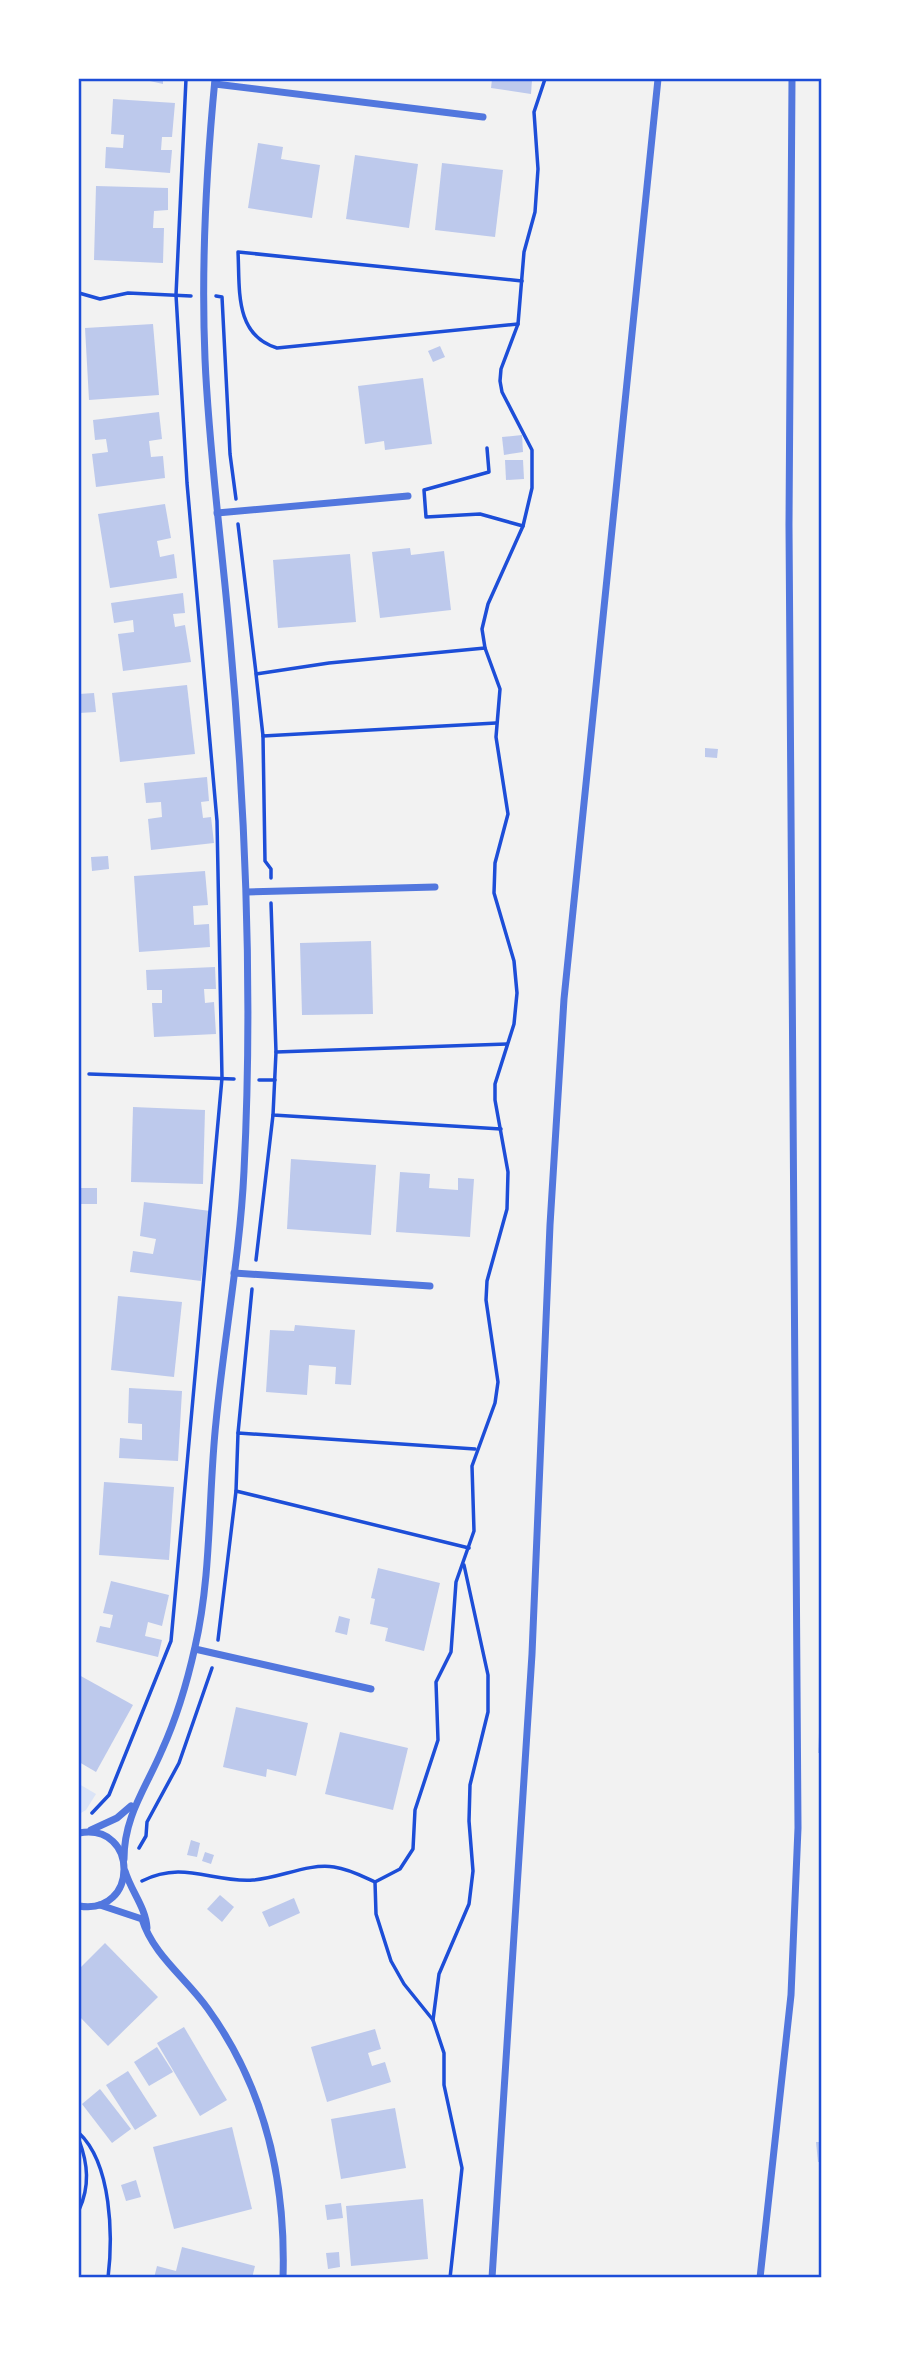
<svg xmlns="http://www.w3.org/2000/svg" width="900" height="2357" viewBox="0 0 900 2357" font-family="Lato,sans-serif">
	<rect width="100%" height="100%" fill="#f2f2f2"/>
	<path fill="#dbe4f7" d="M79 1784 96 1794 86 1810 79 1814Z"/>
	<g fill="#bdc9ec">
		<path d="M141 79H163V84Z"/>
		<path d="M492 79 532 80 531 94 491 88Z"/>
		<path d="M113 99 175 103 172 137H162L161 150H172L170 173 105 168 106 147 123 148 124 135 111 134Z"/>
		<path d="M258 143 283 147 281 159 320 165 312 218 248 208Z"/>
		<path d="M355 155 418 164 409 228 346 219Z"/>
		<path d="M442 163 503 170 495 237 435 230Z"/>
		<path d="M96 186 168 188V210L154 211 153 228H164L163 263 94 260Z"/>
		<path d="M153 324 159 395 89 400 85 328Z"/>
		<path d="M440 346 445 357 433 362 428 351Z"/>
		<path d="M423 378 432 444 385 450 384 441 365 444 358 386Z"/>
		<path d="M159 412 162 439 149 441 151 457 163 456 165 478 96 487 92 454 108 452 106 439 95 440 93 420Z"/>
		<path d="M522 435 523 452 504 455 502 437Z"/>
		<path d="M505 460H523L524 479 506 480Z"/>
		<path d="M165 504 171 538 157 541 160 557 174 554 177 578 110 588 98 514Z"/>
		<path d="M410 548 411 555 444 551 451 610 380 618 372 552Z"/>
		<path d="M350 554 356 622 278 628 273 560Z"/>
		<path d="M183 593 185 613 173 614 175 627 185 625 191 662 123 671 118 634 134 632 133 620 114 623 111 603Z"/>
		<path d="M187 685 195 754 120 762 112 693Z"/>
		<path d="M94 693 96 712 79 713V694Z"/>
		<path d="M705 748 718 749 717 758 705 757Z"/>
		<path d="M207 777 209 801 201 802 203 818 211 817 214 843 151 850 148 819 162 817 161 802 146 803 144 783Z"/>
		<path d="M108 856 109 869 92 871 91 857Z"/>
		<path d="M205 871 208 905 193 906 194 925 209 924 210 947 139 952 134 876Z"/>
		<path d="M371 941 373 1014 302 1015 300 943Z"/>
		<path d="M215 967 216 989H204L205 1003 214 1002 216 1034 154 1037 152 1003H162V990H147L146 970Z"/>
		<path d="M133 1107 205 1110 203 1184 131 1182Z"/>
		<path d="M291 1159 376 1165 371 1235 287 1229Z"/>
		<path d="M400 1172 430 1174 429 1188 458 1190V1178L474 1179 470 1237 396 1232Z"/>
		<rect x="81" y="1188" width="16" height="16"/>
		<path d="M144 1202 210 1211 201 1281 130 1272 133 1251 153 1254 156 1239 140 1236Z"/>
		<path d="M118 1296 182 1302 174 1377 111 1370Z"/>
		<path d="M295 1325 355 1330 351 1385 335 1384 336 1367 309 1365 307 1395 266 1392 270 1330 294 1331Z"/>
		<path d="M129 1388 182 1391 178 1461 119 1458 120 1438 142 1440V1424L128 1423Z"/>
		<path d="M104 1482 174 1487 169 1560 99 1555Z"/>
		<path d="M378 1568 440 1583 424 1651 385 1641 388 1628 370 1624 375 1599 371 1598Z"/>
		<path d="M111 1581 169 1595 162 1626 148 1622 145 1636 162 1640 158 1657 96 1642 100 1626 110 1628 113 1615 103 1613Z"/>
		<path d="M339 1616 350 1619 347 1635 335 1632Z"/>
		<path d="M79 1675 133 1705 96 1772 79 1762Z"/>
		<path d="M236 1707 308 1723 296 1776 267 1769 266 1777 223 1767Z"/>
		<path d="M340 1732 408 1748 393 1810 325 1794Z"/>
		<path d="M819 1733H821V1753H818Z"/>
		<path d="M191 1840 200 1843 197 1857 187 1855Z"/>
		<path d="M205 1852 214 1855 211 1864 202 1861Z"/>
		<path d="M220 1895 234 1907 222 1922 207 1909Z"/>
		<path d="M294 1898 300 1913 269 1927 262 1912Z"/>
		<path d="M105 1943 158 1997 108 2046 79 2016V1969Z"/>
		<path d="M184 2027 227 2100 200 2116 157 2043Z"/>
		<path d="M375 2029 381 2049 368 2053 372 2066 385 2062 391 2082 327 2102 311 2047Z"/>
		<path d="M157 2047 173 2072 149 2086 134 2062Z"/>
		<path d="M128 2071 157 2116 135 2130 106 2085Z"/>
		<path d="M100 2089 131 2129 112 2143 82 2104Z"/>
		<path d="M395 2108 406 2168 341 2179 331 2119Z"/>
		<path d="M232 2127 252 2209 174 2229 153 2147Z"/>
		<path d="M816 2142H821V2162H818Z"/>
		<path d="M136 2180 141 2197 126 2201 121 2185Z"/>
		<path d="M423 2199 428 2259 351 2266 346 2206Z"/>
		<path d="M341 2203 343 2218 327 2220 325 2205Z"/>
		<path d="M182 2247 255 2266 252 2278H154L157 2266 176 2271Z"/>
		<path d="M339 2252 340 2267 328 2269 326 2253Z"/>
	</g>
	<g fill="none" stroke-linecap="round" stroke-linejoin="round">
		<g stroke="#1d4ed8" stroke-width="3.5">
			<path d="M79 293 100 299 128 293 191 296"/>
			<path d="M216 296 222 297 230 454 236 499"/>
			<path d="M518 324 277 348C234 335 240 289 238 252L522 281"/>
			<path d="M487 448 489 472 424 490 426 517 480 514 523 526"/>
			<path d="M238 524 256 673"/>
			<path d="M485 648 329 663 256 674 263 736 496 723"/>
			<path d="M263 736 265 861 271 869V878"/>
			<path d="M271 903 276 1052"/>
			<path d="M89 1074 234 1079"/>
			<path d="M259 1080H275"/>
			<path d="M501 1129 273 1115 276 1052 507 1044"/>
			<path d="M256 1260 273 1115"/>
			<path d="M238 1433 252 1289"/>
			<path d="M469 1548 236 1491 238 1433 475 1449"/>
			<path d="M218 1640 236 1491"/>
			<path d="M92 1813 109 1795 171 1641 222 1078 217 821 187 483 176 295 186 79"/>
			<path d="M139 1848 146 1836 147 1822 179 1763 212 1668"/>
			<path d="M142 1881C184 1860 212 1883 253 1880 280 1878 308 1863 334 1867 349 1869 362 1876 375 1882"/>
			<path d="M433 2020 439 1974 469 1904 473 1871 469 1821 470 1785 488 1712V1675L464 1565"/>
			<path d="M79 2133C112 2164 113 2237 108 2278"/>
			<path d="M79 2140C88 2164 90 2186 79 2210"/>
			<path d="M450 2278 462 2168 444 2085V2053L433 2020 404 1984 391 1961 376 1914 375 1882 400 1869 413 1849 415 1810 438 1740 436 1682 451 1652 456 1582 474 1531 472 1466 495 1403 498 1382 486 1300 487 1281 507 1209 508 1172 495 1100V1084L514 1024 517 993 514 961 494 893 495 863 508 814 496 737 500 689 485 648 482 629 488 604 523 526 532 488V450L502 392 500 381 501 369 518 324 524 252 535 212 538 169 534 112 545 79"/>
		</g>
		<g stroke="#5277de" stroke-width="7">
			<path d="M215 84 483 117"/>
			<path d="M217 513 408 496"/>
			<path d="M247 892 435 887"/>
			<path d="M234 1273 430 1286"/>
			<path d="M195 1649 371 1689"/>
			<path d="M91 1830 117 1818 131 1806"/>
			<path d="M79 1833C139 1822 139 1916 79 1906"/>
			<path d="M124 1859C124 1816 146 1788 162 1750 177 1717 187 1683 195 1647 212 1573 208 1497 216 1422 224 1338 240 1255 244 1171 253 993 246 815 230 638 222 545 209 452 205 359 201 265 206 172 215 79"/>
			<path d="M125 1871C131 1891 146 1908 147 1928"/>
			<path d="M100 1905 142 1919C153 1955 186 1978 208 2009 265 2088 286 2182 283 2278"/>
			<path d="M492 2278 532 1654 550 1225 564 999 658 79"/>
			<path d="M760 2278 791 1995 798 1828 789 525 792 79"/>
		</g>
	</g>
	<rect width="900" height="2357" fill="none" stroke="#ffffff" stroke-width="161"/>
	<rect x="80" y="80" width="740" height="2196" fill="none" stroke="#1d4ed8" stroke-width="2.5"/>
</svg>
